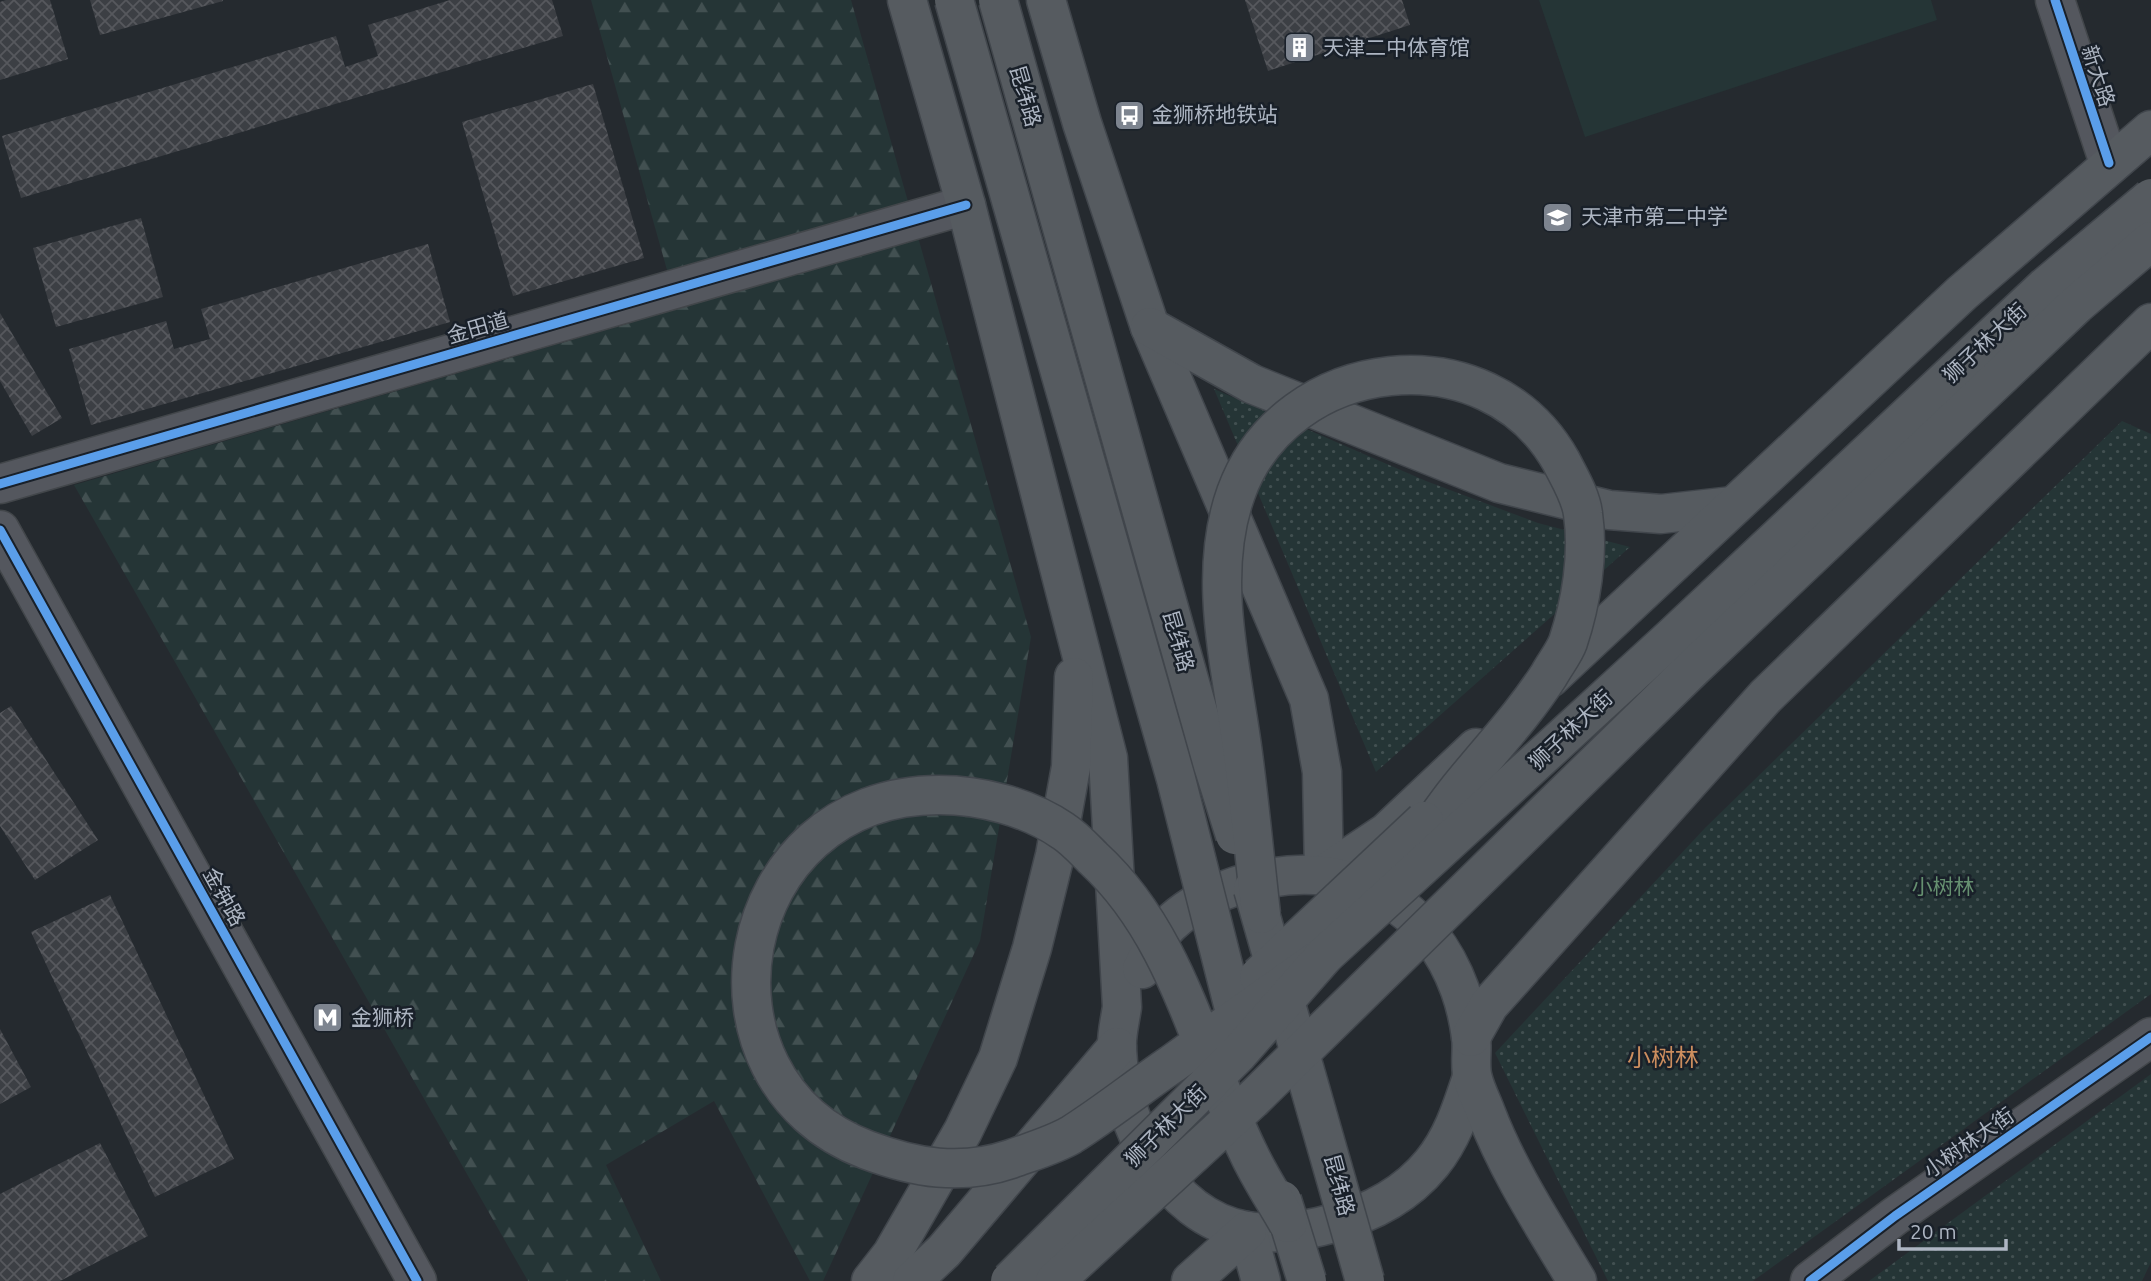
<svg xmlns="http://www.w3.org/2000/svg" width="2151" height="1281" viewBox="0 0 2151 1281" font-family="Ubuntu,'Noto Sans SC',sans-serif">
	<defs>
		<pattern id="forest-firs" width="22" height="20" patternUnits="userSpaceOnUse" patternTransform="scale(1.75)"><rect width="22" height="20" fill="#253536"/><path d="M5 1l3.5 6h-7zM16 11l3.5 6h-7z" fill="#425051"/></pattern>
		<pattern id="park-dots" width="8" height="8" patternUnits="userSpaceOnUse" patternTransform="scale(1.75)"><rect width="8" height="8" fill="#253536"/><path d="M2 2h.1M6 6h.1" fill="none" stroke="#425051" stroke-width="1.8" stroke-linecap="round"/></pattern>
		<pattern id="building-cross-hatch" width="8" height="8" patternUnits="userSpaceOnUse" patternTransform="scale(1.75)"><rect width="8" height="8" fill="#3c3f44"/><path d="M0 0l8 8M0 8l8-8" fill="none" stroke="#56585d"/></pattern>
	</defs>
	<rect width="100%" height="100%" fill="#252a2f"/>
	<path fill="url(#forest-firs)" d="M591 0H851L1031 637 980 941 823 1281H810L714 1101 606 1165 661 1281H528L74 485 678 309Z"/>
	<g fill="url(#park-dots)">
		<path d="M1214 389 1426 481 1538 523 1630 547 1376 772Z"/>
		<path d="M2122 421 2151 434V994L1753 1281H1608L1495 1053 1705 828Z"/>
		<path d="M2151 1074V1262L2142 1281H1869Z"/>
	</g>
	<path fill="#253536" d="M1539 0H1931L1937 20 1585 137Z"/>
	<g fill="url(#building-cross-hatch)">
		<path d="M6 0H50L68 59 0 80V2Z"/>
		<path d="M90 0H223V1L100 35Z"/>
		<path d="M450 0H552L563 36 21 198 2 136 336 36 345 67 378 56 368 25Z"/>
		<path d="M1245 0H1402L1410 25 1268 71Z"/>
		<path d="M593 84 644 258 513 296 462 122Z"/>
		<path d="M141 218 163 297 56 327 33 248Z"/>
		<path d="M428 244 450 322 91 425 69 349 166 321 174 349 210 339 201 309Z"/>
		<path d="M0 313 62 418 32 436 0 381Z"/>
		<path d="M11 706 98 840 35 880 0 826V713Z"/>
		<path d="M110 895 234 1159 155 1197 31 932Z"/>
		<path d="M0 1029 31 1087 0 1104Z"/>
		<path d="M100 1143 148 1236 60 1281H0V1194Z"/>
	</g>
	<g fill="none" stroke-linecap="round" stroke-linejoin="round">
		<defs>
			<g id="minor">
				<path d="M2055 0 2109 163"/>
				<path d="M0 484 966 205"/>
				<path d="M0 530 417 1281"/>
				<path d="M1810 1281 1895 1216 2151 1037"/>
			</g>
			<g id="major">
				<path d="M907 0 966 205 1108 758 1122 1007C1120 1021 1116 1036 1117 1049 1120 1122 1166 1216 1246 1231 1272 1235 1305 1231 1330 1224 1369 1214 1406 1195 1432 1163 1453 1137 1462 1107 1472 1077"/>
				<path d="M1046 0 1082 123 1150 327 1309 699 1322 772 1324 874"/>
				<path d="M1150 327 1252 384 1499 483 1609 510 1661 514 1732 506"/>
				<path d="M1550 678 1962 293 2151 130"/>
				<path d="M1324 874 1387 832 1476 748"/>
				<path d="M1142 969C1148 959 1152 945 1159 936 1185 903 1229 885 1269 878 1356 862 1430 907 1460 990 1465 1004 1469 1022 1471 1037 1473 1050 1469 1066 1473 1079 1476 1091 1482 1102 1486 1113 1509 1173 1545 1227 1577 1281"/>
				<path d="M1471 1037 1489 1005 1766 696 2151 323"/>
				<path d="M1247 1231 1261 1281"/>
				<path d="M871 1281 892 1254 963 1131 998 1058 1032 948 1055 855 1071 767 1074 677"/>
				<path d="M912 1281 944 1251 1117 1047"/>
				<path d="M1191 1281 1247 1231"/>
			</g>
		</defs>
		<use href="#minor" stroke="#42464a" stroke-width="41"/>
		<use href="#major" stroke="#41464c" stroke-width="41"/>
		<use href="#minor" stroke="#54575e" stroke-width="38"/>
		<use href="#major" stroke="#565b60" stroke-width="38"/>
		<defs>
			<g id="major-bridge">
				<path d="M954 0 1176 779 1242 1040"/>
				<path d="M998 0 1213 765 1235 835"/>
				<path d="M1253 889 1365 1281"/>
				<path d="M1261 914C1255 861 1250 807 1243 754 1232 669 1206 577 1236 493 1286 354 1488 331 1561 461 1569 477 1581 496 1583 514 1589 555 1581 603 1568 642 1564 653 1555 664 1549 675 1522 717 1488 752 1457 791 1441 811 1427 833 1412 854"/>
				<path d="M1259 976 1424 821"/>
				<path d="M1282 1200 1307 1281"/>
				<path d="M1288 1223C1275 1200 1259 1176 1248 1152 1199 1052 1178 936 1093 858 1084 849 1074 838 1063 831 1028 807 981 795 939 795 729 795 681 1080 867 1150 915 1168 961 1176 1011 1159 1030 1152 1054 1145 1071 1135 1106 1113 1138 1087 1172 1064 1223 1027 1274 991 1325 955"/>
				<path d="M1010 1281 1238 1054 1325 955 1670 639 2045 287 2151 198"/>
				<path d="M1055 1281 1252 1100 1692 669 2076 305 2151 241"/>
			</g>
		</defs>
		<use href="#major-bridge" stroke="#41464c" stroke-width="41" stroke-linecap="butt"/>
		<use href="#major-bridge" stroke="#565b60" stroke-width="38"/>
		<defs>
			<g id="cycleway">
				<path d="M2055 0 2109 163"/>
				<path d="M0 484 966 205"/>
				<path d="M0 530 417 1281"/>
				<path d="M1810 1281 1895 1216 2151 1037"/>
			</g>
		</defs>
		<use href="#cycleway" stroke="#192029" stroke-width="13"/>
		<use href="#cycleway" stroke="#5a9eea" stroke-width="9"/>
	</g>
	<defs>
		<symbol id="building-square" viewBox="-11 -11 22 22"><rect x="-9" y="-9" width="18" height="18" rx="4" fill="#7d848f" stroke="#192029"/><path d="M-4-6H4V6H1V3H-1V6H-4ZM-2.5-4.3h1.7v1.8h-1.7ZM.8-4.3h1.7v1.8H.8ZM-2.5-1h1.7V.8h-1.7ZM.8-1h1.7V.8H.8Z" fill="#fff"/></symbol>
		<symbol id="bus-square" viewBox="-11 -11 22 22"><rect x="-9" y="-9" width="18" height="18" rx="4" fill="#7d848f" stroke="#192029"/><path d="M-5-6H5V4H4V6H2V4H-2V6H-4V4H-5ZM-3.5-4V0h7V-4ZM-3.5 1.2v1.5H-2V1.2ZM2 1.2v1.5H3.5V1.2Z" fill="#fff"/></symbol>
		<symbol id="school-square" viewBox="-11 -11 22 22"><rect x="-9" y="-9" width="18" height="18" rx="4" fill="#7d848f" stroke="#192029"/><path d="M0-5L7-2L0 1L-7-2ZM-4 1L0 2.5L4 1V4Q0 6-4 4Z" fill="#fff"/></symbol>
		<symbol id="metro-square" viewBox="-11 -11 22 22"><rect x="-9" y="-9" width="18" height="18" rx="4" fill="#7d848f" stroke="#192029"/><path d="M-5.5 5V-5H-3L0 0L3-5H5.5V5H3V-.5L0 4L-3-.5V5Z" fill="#fff"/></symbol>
	</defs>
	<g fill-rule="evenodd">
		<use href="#building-square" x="1282" y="30" width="35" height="35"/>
		<use href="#bus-square" x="1112" y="98" width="35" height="35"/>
		<use href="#school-square" x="1540" y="200" width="35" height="35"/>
		<use href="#metro-square" x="310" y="1000" width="35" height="35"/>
	</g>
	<g text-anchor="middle" stroke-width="5" stroke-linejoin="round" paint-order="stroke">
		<g font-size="21" fill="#adb5c2" stroke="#192029" text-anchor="start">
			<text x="1323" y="55">天津二中体育馆</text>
			<text x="1152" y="122">金狮桥地铁站</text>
			<text x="1581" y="224">天津市第二中学</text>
			<text x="351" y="1025">金狮桥</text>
		</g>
		<g font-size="21" fill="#adb5c2" stroke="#192029">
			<text transform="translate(2098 76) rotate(72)" y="7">新大路</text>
			<text transform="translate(1025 96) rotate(74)" y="7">昆纬路</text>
			<text transform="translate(478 328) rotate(-16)" y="7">金田道</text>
			<text transform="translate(1985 343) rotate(-43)" y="7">狮子林大街</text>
			<text transform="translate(1178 641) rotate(74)" y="7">昆纬路</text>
			<text transform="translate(1571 730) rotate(-43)" y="7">狮子林大街</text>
			<text transform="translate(224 897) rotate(61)" y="7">金钟路</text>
			<text transform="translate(1166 1126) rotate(-45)" y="7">狮子林大街</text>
			<text transform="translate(1969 1143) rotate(-35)" y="7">小树林大街</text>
			<text transform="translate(1339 1185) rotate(75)" y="7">昆纬路</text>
		</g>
		<g font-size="21" fill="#669070" stroke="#192029">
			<text x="1943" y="894">小树林</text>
		</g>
		<g font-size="24" fill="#cc8d5e" stroke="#192029">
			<text x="1663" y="1066">小树林</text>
		</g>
	</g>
	<path d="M1899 1239v10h107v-10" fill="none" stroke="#adb5c2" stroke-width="3.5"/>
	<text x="1910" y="1239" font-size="21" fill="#adb5c2" stroke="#192029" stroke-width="5" paint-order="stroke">20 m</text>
</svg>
